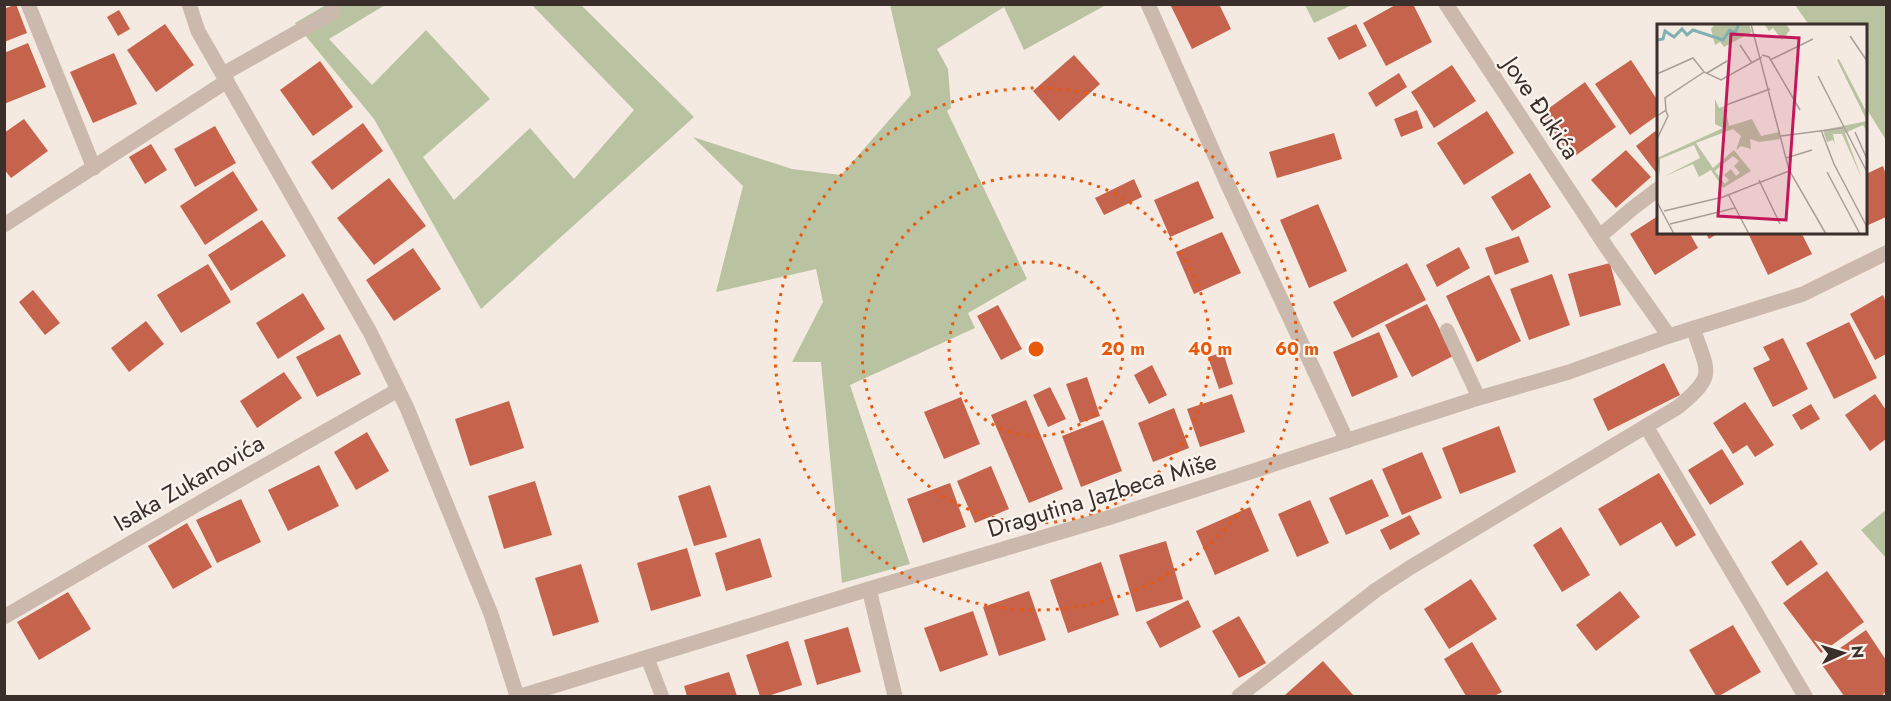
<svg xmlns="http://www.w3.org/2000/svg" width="1891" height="701" viewBox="0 0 1891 701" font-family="Jost,sans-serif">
	<rect width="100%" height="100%" fill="#f4eae1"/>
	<g fill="#bac3a1">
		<path d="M326 5H385L329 39 372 85 426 30 490 99 423 157 454 200 530 128 574 179 634 110 532 5H581L694 117 481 309 374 119 295 23Z"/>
		<path d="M890 5H1106L1024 50 1004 7 937 49 948 69 951 108 947 111 1027 279 968 313 975 328 850 385 910 564 842 583 821 362H792L823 302 816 269 716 292 743 186 693 137 792 169 841 175 911 95Z"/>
		<path d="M1305 5H1352L1314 23Z"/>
		<path d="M1795 5H1886V140L1866 108V26L1809 25Z"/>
		<path d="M1886 510V558L1861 530Z"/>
	</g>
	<g fill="#c6634d">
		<path d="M16 4 27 33 4 42V9Z"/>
		<path d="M1170 4H1219L1231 29 1192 49Z"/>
		<path d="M1397 4H1413L1432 42 1386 66 1363 23Z"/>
		<path d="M119 10 130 29 118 36 107 17Z"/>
		<path d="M165 24 194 65 156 92 127 50Z"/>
		<path d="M1356 24 1367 46 1339 60 1327 38Z"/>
		<path d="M28 43 46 87 4 104V53Z"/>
		<path d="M114 53 137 104 93 123 70 72Z"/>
		<path d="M1074 55 1100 84 1059 121 1033 91Z"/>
		<path d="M1631 60 1658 101V115L1630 135 1595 84Z"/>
		<path d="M320 61 353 107 313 136 280 90Z"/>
		<path d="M1452 65 1476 101 1434 128 1411 92Z"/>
		<path d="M1399 73 1407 87 1376 107 1368 93Z"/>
		<path d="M1585 82 1616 127 1572 158 1541 114Z"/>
		<path d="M1417 110 1423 128 1401 137 1394 119Z"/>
		<path d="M1487 111 1514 153 1464 185 1437 143Z"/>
		<path d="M24 119 48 151 11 178 4 169V133Z"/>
		<path d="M363 123 383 151 332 190 311 162Z"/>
		<path d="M215 126 236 163 195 187 174 149Z"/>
		<path d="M1658 129V175L1636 146Z"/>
		<path d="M1334 133 1342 159 1277 178 1269 152Z"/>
		<path d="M151 144 167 170 145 184 129 157Z"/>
		<path d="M1626 150 1651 177 1616 208 1591 180Z"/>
		<path d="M1883 166 1886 175V217L1866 226V174Z"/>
		<path d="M233 171 258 210 205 245 180 206Z"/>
		<path d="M1530 173 1551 207 1512 231 1491 197Z"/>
		<path d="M389 178 426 226 374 265 337 218Z"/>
		<path d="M1134 179 1142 197 1104 215 1095 198Z"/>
		<path d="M1198 181 1214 218 1170 237 1154 200Z"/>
		<path d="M1318 204 1347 271 1309 288 1280 220Z"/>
		<path d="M1658 216V232H1689L1698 248 1655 275 1630 234Z"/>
		<path d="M262 220 286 256 231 291 208 255Z"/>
		<path d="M1222 232 1241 273 1194 294 1176 252Z"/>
		<path d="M1705 232H1720L1709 239Z"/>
		<path d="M1750 232H1801L1812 254 1768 275 1748 233Z"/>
		<path d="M1519 236 1529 262 1495 275 1485 248Z"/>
		<path d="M1459 247 1470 268 1437 287 1426 265Z"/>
		<path d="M413 248 441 289 394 321 366 280Z"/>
		<path d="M1407 263 1426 300 1352 338 1333 302Z"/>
		<path d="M1610 263 1621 305 1580 317 1568 274Z"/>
		<path d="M208 264 231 302 181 333 157 295Z"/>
		<path d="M1552 274 1570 325 1529 340 1510 289Z"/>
		<path d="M1489 275 1521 341 1477 362 1446 296Z"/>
		<path d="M33 290 60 323 45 335 19 302Z"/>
		<path d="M303 293 325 329 278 359 256 323Z"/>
		<path d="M1883 295 1886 302V354L1875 360 1850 314Z"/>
		<path d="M1427 304 1453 356 1412 377 1385 325Z"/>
		<path d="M998 305 1022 349 1001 360 977 316Z"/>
		<path d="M146 321 164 344 129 372 111 348Z"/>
		<path d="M1849 322 1877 378 1834 399 1806 343Z"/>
		<path d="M1379 332 1398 377 1352 397 1333 352Z"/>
		<path d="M340 334 361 374 317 397 296 357Z"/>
		<path d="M1783 338 1808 389 1773 407 1753 368 1770 360 1763 347Z"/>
		<path d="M1223 352 1233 384 1219 389 1208 357Z"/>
		<path d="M1664 363 1680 395 1608 431 1593 399Z"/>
		<path d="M1152 365 1167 395 1149 404 1134 375Z"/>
		<path d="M284 372 302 398 257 428 240 401Z"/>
		<path d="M1087 377 1100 416 1080 423 1066 384Z"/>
		<path d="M1050 387 1066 419 1048 427 1033 395Z"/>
		<path d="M1232 394 1245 432 1200 447 1187 409Z"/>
		<path d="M1875 394 1886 410V439L1870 451 1845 415Z"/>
		<path d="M961 397 980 444 944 459 924 412Z"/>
		<path d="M1026 400 1063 489 1029 503 991 415Z"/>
		<path d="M509 401 524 448 470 466 455 419Z"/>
		<path d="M1745 402 1774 445 1755 457 1747 445 1733 454 1713 423Z"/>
		<path d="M1811 404 1820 419 1801 430 1792 415Z"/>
		<path d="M1174 408 1189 448 1153 462 1138 423Z"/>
		<path d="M1103 420 1122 471 1081 487 1062 436Z"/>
		<path d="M1499 426 1516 472 1460 494 1442 448Z"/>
		<path d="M367 432 389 471 356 490 334 452Z"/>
		<path d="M1722 449 1744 484 1710 505 1688 470Z"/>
		<path d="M1422 452 1442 498 1402 515 1382 469Z"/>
		<path d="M319 465 339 506 288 531 268 490Z"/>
		<path d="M991 466 1009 509 975 523 957 481Z"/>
		<path d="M1659 473 1696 535 1676 547 1661 522 1620 546 1598 509Z"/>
		<path d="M1372 479 1389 516 1346 535 1329 498Z"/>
		<path d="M535 481 552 535 504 549 488 496Z"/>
		<path d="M950 483 966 527 923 543 907 499Z"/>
		<path d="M710 485 727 537 694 546 678 496Z"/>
		<path d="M241 499 261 542 217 563 196 520Z"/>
		<path d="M1310 500 1329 543 1297 557 1278 514Z"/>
		<path d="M1250 507 1269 551 1215 575 1196 531Z"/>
		<path d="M1410 515 1420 534 1390 550 1380 530Z"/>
		<path d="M187 523 212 567 173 589 148 546Z"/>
		<path d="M1561 527 1590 575 1562 592 1533 545Z"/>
		<path d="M760 538 772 577 726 591 715 553Z"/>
		<path d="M1801 540 1818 564 1787 586 1771 562Z"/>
		<path d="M1166 541 1183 599 1136 612 1119 555Z"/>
		<path d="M687 548 701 596 651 611 637 563Z"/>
		<path d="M1101 562 1119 615 1068 633 1050 580Z"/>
		<path d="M581 564 599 622 553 636 535 578Z"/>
		<path d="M1827 571 1864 622 1821 653 1783 603Z"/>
		<path d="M1471 579 1497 619 1449 649 1424 609Z"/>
		<path d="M1029 591 1046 640 999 656 983 607Z"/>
		<path d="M1620 591 1640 617 1596 651 1576 625Z"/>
		<path d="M68 592 91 629 39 660 17 622Z"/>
		<path d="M1188 600 1201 627 1160 648 1146 622Z"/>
		<path d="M973 611 988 655 940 672 924 628Z"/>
		<path d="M1239 616 1266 663 1239 678 1212 631Z"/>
		<path d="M1733 625 1761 672 1719 696H1716L1689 650Z"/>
		<path d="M848 627 861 672 817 685 804 640Z"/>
		<path d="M1866 630 1886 660V692L1881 696H1844L1820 662Z"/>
		<path d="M788 641 802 685 768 696H760L746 655Z"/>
		<path d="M1472 642 1502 692 1494 696H1466L1444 659Z"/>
		<path d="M1323 661 1354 696H1287L1285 695Z"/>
		<path d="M729 672 737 696H687L684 686Z"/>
	</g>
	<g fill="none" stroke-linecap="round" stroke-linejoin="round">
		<g stroke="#ccb9ad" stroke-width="14">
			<path d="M1447 330 1479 398"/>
			<path d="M647 657 662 696"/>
		</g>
		<g stroke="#ccb9ad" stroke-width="15">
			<path d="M28 4 94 168"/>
			<path d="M189 4 198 31 370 332 407 408 491 614 517 696"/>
			<path d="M1148 4 1227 183 1347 441"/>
			<path d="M1446 4 1607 248 1669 336"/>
			<path d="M223 74 333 12"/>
			<path d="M4 225 227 81"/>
			<path d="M1600 236 1633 208 1658 189"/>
			<path d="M1646 426 1805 696"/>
			<path d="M869 589 895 696"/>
			<path d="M4 617 208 498 398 390"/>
			<path d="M521 696 869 589 1111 517 1472 400 1569 372 1669 336 1803 294 1886 253"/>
			<path d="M1239 696 1376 590 1411 567 1678 407C1717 375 1708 373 1693 328"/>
		</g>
	</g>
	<g fill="none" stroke="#e8590c" stroke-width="3" stroke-dasharray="3 6">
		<circle cx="1036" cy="349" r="87"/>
		<circle cx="1036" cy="349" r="174"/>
		<circle cx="1036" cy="349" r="261"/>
	</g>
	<g text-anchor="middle" stroke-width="4.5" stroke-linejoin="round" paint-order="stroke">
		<g font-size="24" fill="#3b2f2b" stroke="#fbf4ee">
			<text transform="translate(1541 108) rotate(56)" y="8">Jove Đukića</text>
			<text transform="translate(189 483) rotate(-30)" y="8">Isaka Zukanovića</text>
			<text transform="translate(1102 495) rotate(-17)" y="8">Dragutina Jazbeca Miše</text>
		</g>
	</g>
	<g transform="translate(1657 24)">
		<rect width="210" height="210" fill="#f4eae1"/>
		<path d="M58 0H92L95 8 67 23 63 18 58 21 54 5ZM107 0H129L133 6 125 16 116 4 112 7ZM182 35 210 89V97L180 36ZM58 75 62 84 68 82 72 102 95 95 104 112 122 108 123 115 102 118 93 115 94 125 84 122 79 126 84 112 76 105 39 119 56 144 77 126 94 147 66 164 54 146 42 153 36 140 6 153 43 134 37 121 3 135V152L0 134 66 104 58 100ZM76 132 82 137 77 142 83 149 79 152 74 145 67 151 72 156 68 160 58 147ZM210 97V107L206 101 188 109 205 155 185 110H176L178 121 176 116 170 118 166 106Z" fill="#bac3a1" fill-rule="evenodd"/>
		<path fill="none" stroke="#80b1b0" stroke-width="3" d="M0 16 6 15 8 7 17 13 25 5 30 11 36 6 66 16 73 6 78 9 82 0"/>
		<path fill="none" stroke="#aa9f98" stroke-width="1.5" d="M94 0 132 146 169 210M193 12 210 37M83 21 95 39M105 31 112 33 143 86M113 36 156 15M50 49 70 37M0 50 36 34 47 48 64 56 105 33M161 52 210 148M69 81 113 65M0 92 9 86 8 74 47 48M164 106 177 140 210 203M198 108 210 135M124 112 186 104M0 115 11 92 9 87M129 134 155 126M170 148 203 210M102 156 123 200M71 170 92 210M0 178 17 210M7 187 66 173 132 147M13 200 78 184"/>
		<path fill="#c2185b" fill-opacity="0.15" stroke="#c2185b" stroke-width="3" d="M74 10 142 14 129 196 61 192Z"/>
		<rect width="210" height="210" fill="none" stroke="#3b2f2b" stroke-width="3"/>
	</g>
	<circle cx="1036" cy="349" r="9" fill="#e8590c" stroke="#fbf4ee" stroke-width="3"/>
	<g font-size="18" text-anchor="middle" font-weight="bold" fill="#e8590c" stroke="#fbf4ee" stroke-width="4.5" stroke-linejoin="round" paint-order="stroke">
		<text x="1123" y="355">20 m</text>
		<text x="1210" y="355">40 m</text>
		<text x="1297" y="355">60 m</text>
	</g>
	<rect width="1891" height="701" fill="none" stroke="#3b2f2b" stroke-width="12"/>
	<g transform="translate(1843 653) rotate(86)" stroke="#fbf4ee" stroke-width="4.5" paint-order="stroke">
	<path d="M0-4.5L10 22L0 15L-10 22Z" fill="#3b2f2b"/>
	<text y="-9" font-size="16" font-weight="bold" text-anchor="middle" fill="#3b2f2b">N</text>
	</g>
</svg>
